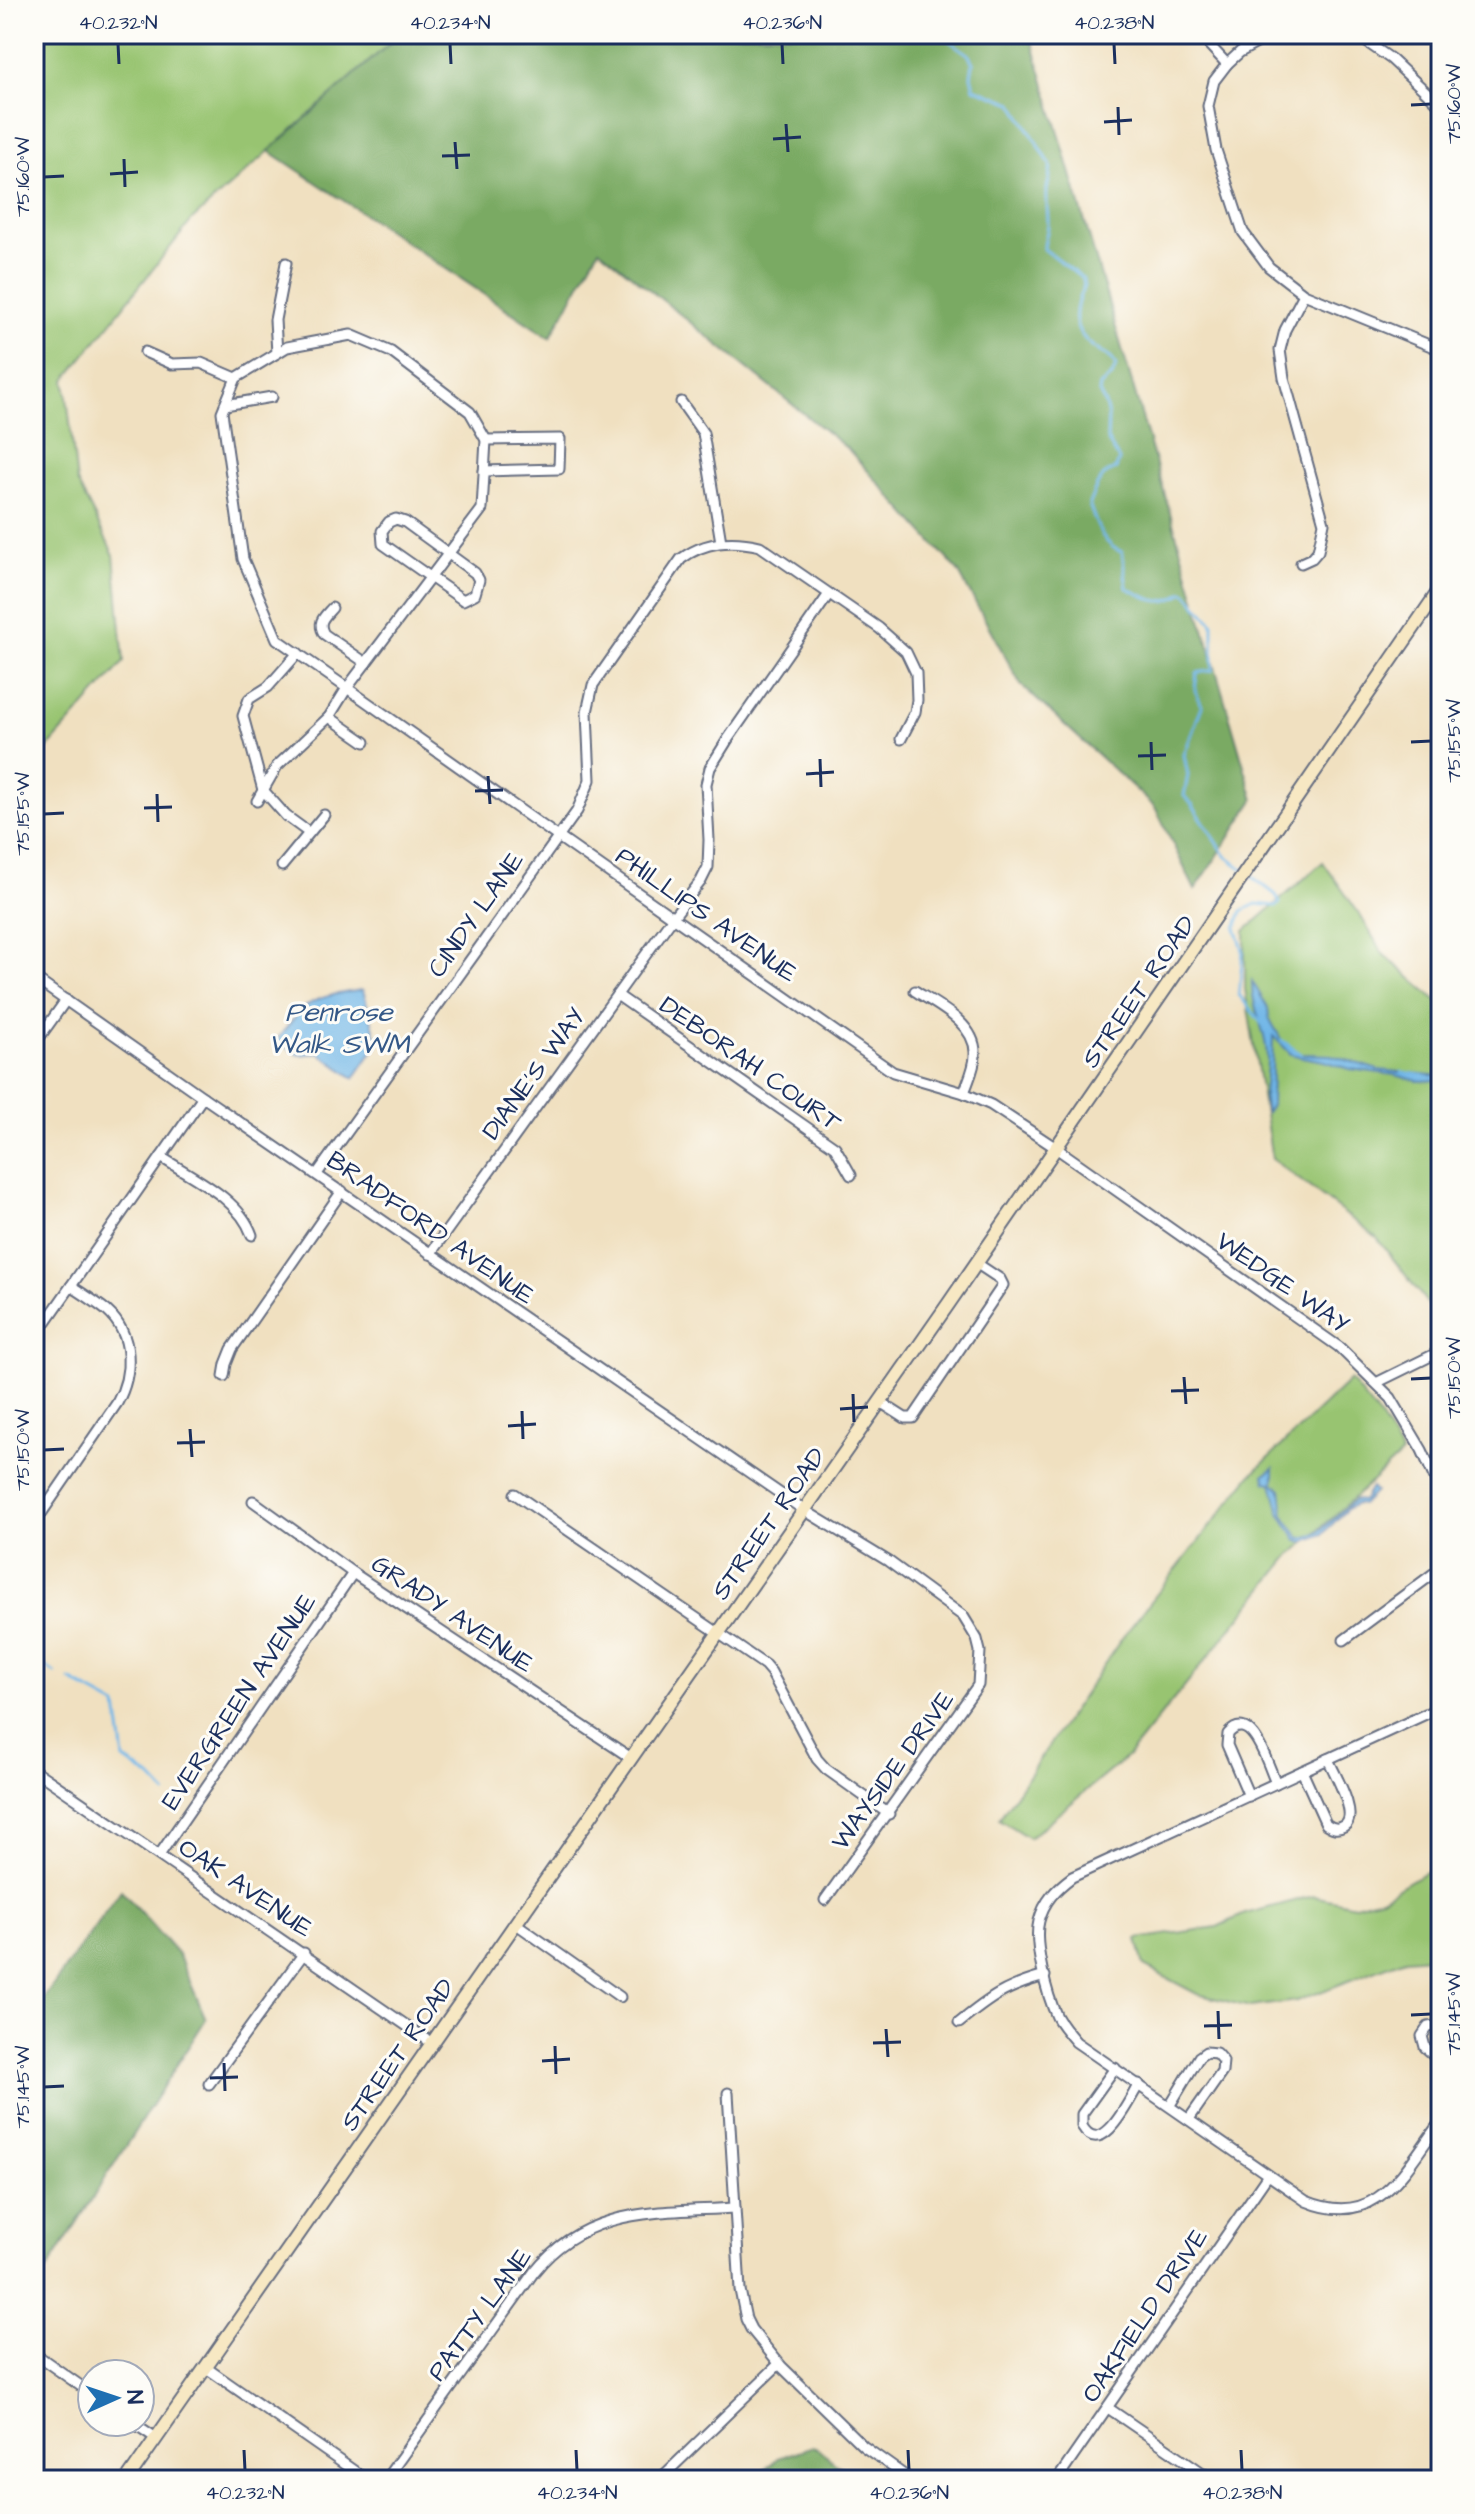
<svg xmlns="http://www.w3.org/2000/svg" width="1475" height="2514" viewBox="0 0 1475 2514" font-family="'Architects Daughter',sans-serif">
	<rect width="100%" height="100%" fill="#fdfcf7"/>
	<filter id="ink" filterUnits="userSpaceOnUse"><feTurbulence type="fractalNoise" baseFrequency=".0125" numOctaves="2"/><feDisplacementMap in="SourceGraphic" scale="16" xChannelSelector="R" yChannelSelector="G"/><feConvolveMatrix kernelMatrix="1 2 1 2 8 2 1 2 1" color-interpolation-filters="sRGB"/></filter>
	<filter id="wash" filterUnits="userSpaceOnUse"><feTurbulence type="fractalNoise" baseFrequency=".006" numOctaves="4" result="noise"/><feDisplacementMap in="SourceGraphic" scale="32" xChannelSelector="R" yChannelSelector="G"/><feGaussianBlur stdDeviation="1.8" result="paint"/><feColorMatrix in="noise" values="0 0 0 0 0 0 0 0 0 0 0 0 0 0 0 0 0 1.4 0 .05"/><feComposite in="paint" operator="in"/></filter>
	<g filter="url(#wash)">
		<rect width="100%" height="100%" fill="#f0e0c0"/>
		<g fill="#98c471" stroke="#5a7a68" stroke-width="2">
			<path d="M34 34H400L192 220 65 380 77 482 114 555 124 662 34 763Z"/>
			<path d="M1323 862 1360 915 1383 954 1441 1004V1321L1377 1238 1272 1159 1245 989V931Z"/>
			<path d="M1350 1380 1381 1419 1402 1454 1288 1558 1128 1756 1029 1838 999 1819 1122 1638 1251 1475Z"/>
			<path d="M1441 1863V1956L1405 1959 1297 2001 1250 2007 1197 1994 1144 1966 1137 1939 1217 1927 1245 1914 1313 1896 1355 1905 1381 1898Z"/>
		</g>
		<g fill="#7aaa63" stroke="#4a6c60" stroke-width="2">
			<path d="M400 34H1030L1254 800 1195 890 1155 807 1021 685 958 571 849 450 599 249 550 338 269 151Z"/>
			<path d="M121 1890 179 1956 206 2019 47 2270 34 2261V2012Z"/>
			<path d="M813 2446 842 2468 837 2480H753L778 2458Z"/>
		</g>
		<g fill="#6fb6e7" stroke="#4572a2" stroke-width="2">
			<path d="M1252 981 1268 1008 1269 1018 1282 1041 1302 1054 1331 1055 1378 1070 1441 1076V1080L1418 1081 1395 1075 1350 1069 1324 1061 1302 1057 1291 1054 1273 1036 1271 1105 1266 1113C1261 1094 1268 1076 1267 1056 1266 1029 1251 1007 1252 981Z"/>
			<path d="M363 990 378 1043 354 1078 319 1053 299 1055 276 1041C309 998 310 998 363 990Z"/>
			<path d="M1274 1468V1483L1281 1489 1284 1515 1300 1538C1323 1537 1337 1512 1355 1500L1363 1501 1371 1488 1375 1492 1362 1505 1356 1504 1348 1508 1323 1534 1304 1542 1297 1540 1280 1513 1272 1483 1266 1482 1264 1475Z"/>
		</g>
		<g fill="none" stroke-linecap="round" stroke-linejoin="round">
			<g stroke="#6fb6e7" stroke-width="3">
				<path d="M940 34 968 54 973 63 971 76 974 88 1013 103 1050 164C1052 174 1048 180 1047 190 1046 202 1048 212 1048 223 1048 233 1044 239 1044 249L1083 279 1084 285C1070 317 1072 334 1102 353 1110 357 1112 358 1116 366L1112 376 1100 386 1099 393 1105 404 1108 417 1107 439 1119 460 1116 469C1100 473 1095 490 1089 504 1096 523 1102 545 1122 552L1127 588C1147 597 1162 610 1183 592L1187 593 1213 623V670L1197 673 1195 690 1202 706 1184 755 1188 775 1184 796 1192 804 1226 856 1244 870"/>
				<path d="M1250 875 1276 895 1280 903 1276 906 1256 904 1242 911 1236 928 1243 950 1239 995 1263 1025"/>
				<path d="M1281 1040 1301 1054"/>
				<path d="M1402 1072 1429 1077"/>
				<path d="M34 1659 55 1673"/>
				<path d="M70 1680 117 1706 124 1759 151 1778 166 1794"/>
			</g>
		</g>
	</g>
	<g filter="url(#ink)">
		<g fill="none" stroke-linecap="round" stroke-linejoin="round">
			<defs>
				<g id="street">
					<path d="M1199 34 1227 64"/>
					<path d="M1273 34 1240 52 1227 64 1214 81 1208 106 1216 150 1243 232 1269 267 1304 294 1441 350"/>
					<path d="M1355 34 1391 59 1441 106"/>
					<path d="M145 352 172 364 201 363 236 378"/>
					<path d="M277 353 275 320 286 263"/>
					<path d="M681 402 703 433 721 542"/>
					<path d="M225 405 272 397"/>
					<path d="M484 471 559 469 560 439 486 440"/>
					<path d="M396 519 405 522 475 573 479 580 475 594 463 600 383 544 382 531 389 522Z"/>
					<path d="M1301 563 1312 558 1318 551 1324 523 1284 378 1280 350 1285 330 1304 294"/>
					<path d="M332 608C324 617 317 622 324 634L366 663"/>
					<path d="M298 653 268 687 249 699 243 716 263 790 286 816 308 832"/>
					<path d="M329 717 365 742"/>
					<path d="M257 801 277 766 329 717 347 688 482 509 486 440 470 412 391 352 351 335 287 347 236 378 222 412 243 559 277 639 347 688 557 836 893 1072 964 1093 991 1105 1056 1148 1339 1347 1391 1398 1422 1450 1441 1492"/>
					<path d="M282 866 324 815"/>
					<path d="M34 978 203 1097 804 1510 888 1561 963 1616 977 1639 980 1651 978 1685 825 1900"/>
					<path d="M915 991C937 1005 977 1024 975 1055 975 1068 968 1081 964 1093"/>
					<path d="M617 995 835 1147 851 1175"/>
					<path d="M34 1045 66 1000"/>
					<path d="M161 1157C193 1178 239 1198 252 1235"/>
					<path d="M317 1174 577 811 590 780 587 712 593 685 681 559C705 541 731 539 760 546L879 628 906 652 916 673 917 700 915 712 901 739"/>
					<path d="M430 1254 673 917 701 881 708 867 709 840 706 784 710 768 728 739 829 594"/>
					<path d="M34 1339 203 1097"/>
					<path d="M224 1376 226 1364 232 1349 342 1191"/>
					<path d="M1378 1382 1441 1351"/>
					<path d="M880 1402 905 1418H913L1003 1285 1000 1279 976 1263"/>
					<path d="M515 1494 765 1665 771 1672 817 1759 826 1769 889 1814"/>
					<path d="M253 1501 353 1573 631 1758"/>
					<path d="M34 1524 117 1403C133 1374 134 1335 107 1311 96 1302 83 1294 71 1286"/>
					<path d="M1344 1640 1441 1568"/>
					<path d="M1441 1707 1072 1877C1056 1889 1044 1901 1039 1921 1033 1943 1047 1996 1057 2017 1062 2026 1069 2034 1076 2042L1306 2201C1378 2231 1404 2170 1441 2121"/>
					<path d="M34 1770 432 2043"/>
					<path d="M1302 1771 1326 1824C1332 1828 1337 1830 1344 1826 1360 1816 1334 1773 1328 1759"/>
					<path d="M1249 1796 1227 1745 1228 1734C1252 1707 1268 1766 1276 1783"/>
					<path d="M160 1854 353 1573"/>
					<path d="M515 1923 620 1997"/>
					<path d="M959 2023C991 1997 1005 1987 1045 1976"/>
					<path d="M1441 2025 1428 2027 1422 2036 1425 2047 1441 2061"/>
					<path d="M1115 2068 1082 2114V2126C1102 2160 1129 2100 1139 2084"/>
					<path d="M209 2084 304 1953"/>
					<path d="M728 2093 740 2290 746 2319 751 2329 782 2367 863 2446 911 2480"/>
					<path d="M1170 2105 1199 2057 1206 2052 1216 2053 1223 2061 1222 2072 1189 2119"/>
					<path d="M34 2353 92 2394"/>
					<path d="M205 2367 367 2480"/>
					<path d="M1108 2408 1213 2480"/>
					<path d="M132 2422 156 2438"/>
					<path d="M385 2480 534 2272C586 2206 659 2213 735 2208"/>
					<path d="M659 2480 779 2364"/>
					<path d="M1057 2480 1268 2175"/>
				</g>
				<path id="secondary" d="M127 2480 949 1303 1441 588"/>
			</defs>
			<use href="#street" stroke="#666d80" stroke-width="13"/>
			<use href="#secondary" stroke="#666d80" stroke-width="16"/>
			<use href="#street" stroke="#fff" stroke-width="9"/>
			<use href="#secondary" stroke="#f7e8c3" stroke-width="12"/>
		</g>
	</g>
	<path fill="none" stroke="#1b2f5e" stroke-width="3" d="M118 44 119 64M450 44 451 64M782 44 783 64M1114 44 1115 64M1411 105 1431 104M1118 107 1119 135M1104 122 1132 120M786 124 788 152M773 139 801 137M455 142 457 169M442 156 470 155M124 159 125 187M110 174 138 172M44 177 64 176M1151 742 1152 770M1411 742 1431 741M1138 756 1166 755M820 759 821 787M806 774 834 772M488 776 490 804M475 791 503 790M157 794 158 822M144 808 172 807M44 814 64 813M1184 1377 1186 1404M1411 1379 1431 1378M1171 1391 1199 1390M853 1394 854 1422M840 1409 868 1407M522 1411 523 1439M508 1426 536 1424M190 1429 192 1457M177 1443 205 1442M44 1450 64 1449M1218 2011 1219 2039M1411 2015 1431 2014M1204 2026 1232 2025M886 2029 888 2057M873 2043 901 2042M555 2046 556 2074M542 2061 570 2059M224 2063 225 2091M210 2078 238 2077M44 2087 64 2086M244 2450 245 2470M576 2450 577 2470M908 2450 909 2470M1241 2450 1242 2470"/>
	<g text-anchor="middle" stroke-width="6" stroke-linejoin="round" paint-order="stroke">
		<g font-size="26" fill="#1b2f5e" stroke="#fdfcf7">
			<text transform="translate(475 914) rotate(-55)" y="9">CINDY LANE</text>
			<text transform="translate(707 914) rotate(35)" y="9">PHILLIPS AVENUE</text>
			<text transform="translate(1138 991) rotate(-55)" y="9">STREET ROAD</text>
			<text transform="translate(751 1063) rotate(35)" y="9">DEBORAH COURT</text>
			<text transform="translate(533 1073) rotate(-54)" y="9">DIANE'S WAY</text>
			<text transform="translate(431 1227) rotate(35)" y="9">BRADFORD AVENUE</text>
			<text transform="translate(1283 1282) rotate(35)" y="9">WEDGE WAY</text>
			<text transform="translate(768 1523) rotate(-55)" y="9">STREET ROAD</text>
			<text transform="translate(453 1613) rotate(34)" y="9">GRADY AVENUE</text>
			<text transform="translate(238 1701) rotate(-56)" y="9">EVERGREEN AVENUE</text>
			<text transform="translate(892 1770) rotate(-54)" y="9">WAYSIDE DRIVE</text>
			<text transform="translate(246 1887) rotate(34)" y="9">OAK AVENUE</text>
			<text transform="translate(397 2054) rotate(-55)" y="9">STREET ROAD</text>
			<text transform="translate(479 2314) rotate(-54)" y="9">PATTY LANE</text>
			<text transform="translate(1144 2315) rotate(-56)" y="9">OAKFIELD DRIVE</text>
		</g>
		<g font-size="28" font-style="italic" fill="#345887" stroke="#fdfcf7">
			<text x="339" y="1021">Penrose<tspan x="339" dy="32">Walk SWM</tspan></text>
		</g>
	</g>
	<rect width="1475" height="2514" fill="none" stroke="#fdfcf7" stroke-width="88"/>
	<g transform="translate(116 2398) rotate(87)"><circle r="38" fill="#fdfcf7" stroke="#a3aaba" stroke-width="2"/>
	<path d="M0-6L14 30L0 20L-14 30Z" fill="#1f6fb2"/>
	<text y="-12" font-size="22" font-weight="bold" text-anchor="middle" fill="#1b2f5e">N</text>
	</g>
	<rect x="44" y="44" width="1387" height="2426" fill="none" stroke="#1b2f5e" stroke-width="3"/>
	<g font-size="20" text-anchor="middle" fill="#1b2f5e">
		<text x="118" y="29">40.232°N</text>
		<text x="450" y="29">40.234°N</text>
		<text x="782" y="29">40.236°N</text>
		<text x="1114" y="29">40.238°N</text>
		<text transform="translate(1453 104) rotate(-90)" y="7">75.160°W</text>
		<text transform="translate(22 177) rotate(-90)" y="7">75.160°W</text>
		<text transform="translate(1453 741) rotate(-90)" y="7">75.155°W</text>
		<text transform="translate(22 814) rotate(-90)" y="7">75.155°W</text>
		<text transform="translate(1453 1378) rotate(-90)" y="7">75.150°W</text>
		<text transform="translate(22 1450) rotate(-90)" y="7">75.150°W</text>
		<text transform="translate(1453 2014) rotate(-90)" y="7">75.145°W</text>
		<text transform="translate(22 2087) rotate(-90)" y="7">75.145°W</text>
		<text x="245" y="2499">40.232°N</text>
		<text x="577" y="2499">40.234°N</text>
		<text x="909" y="2499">40.236°N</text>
		<text x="1242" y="2499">40.238°N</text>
	</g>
</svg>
